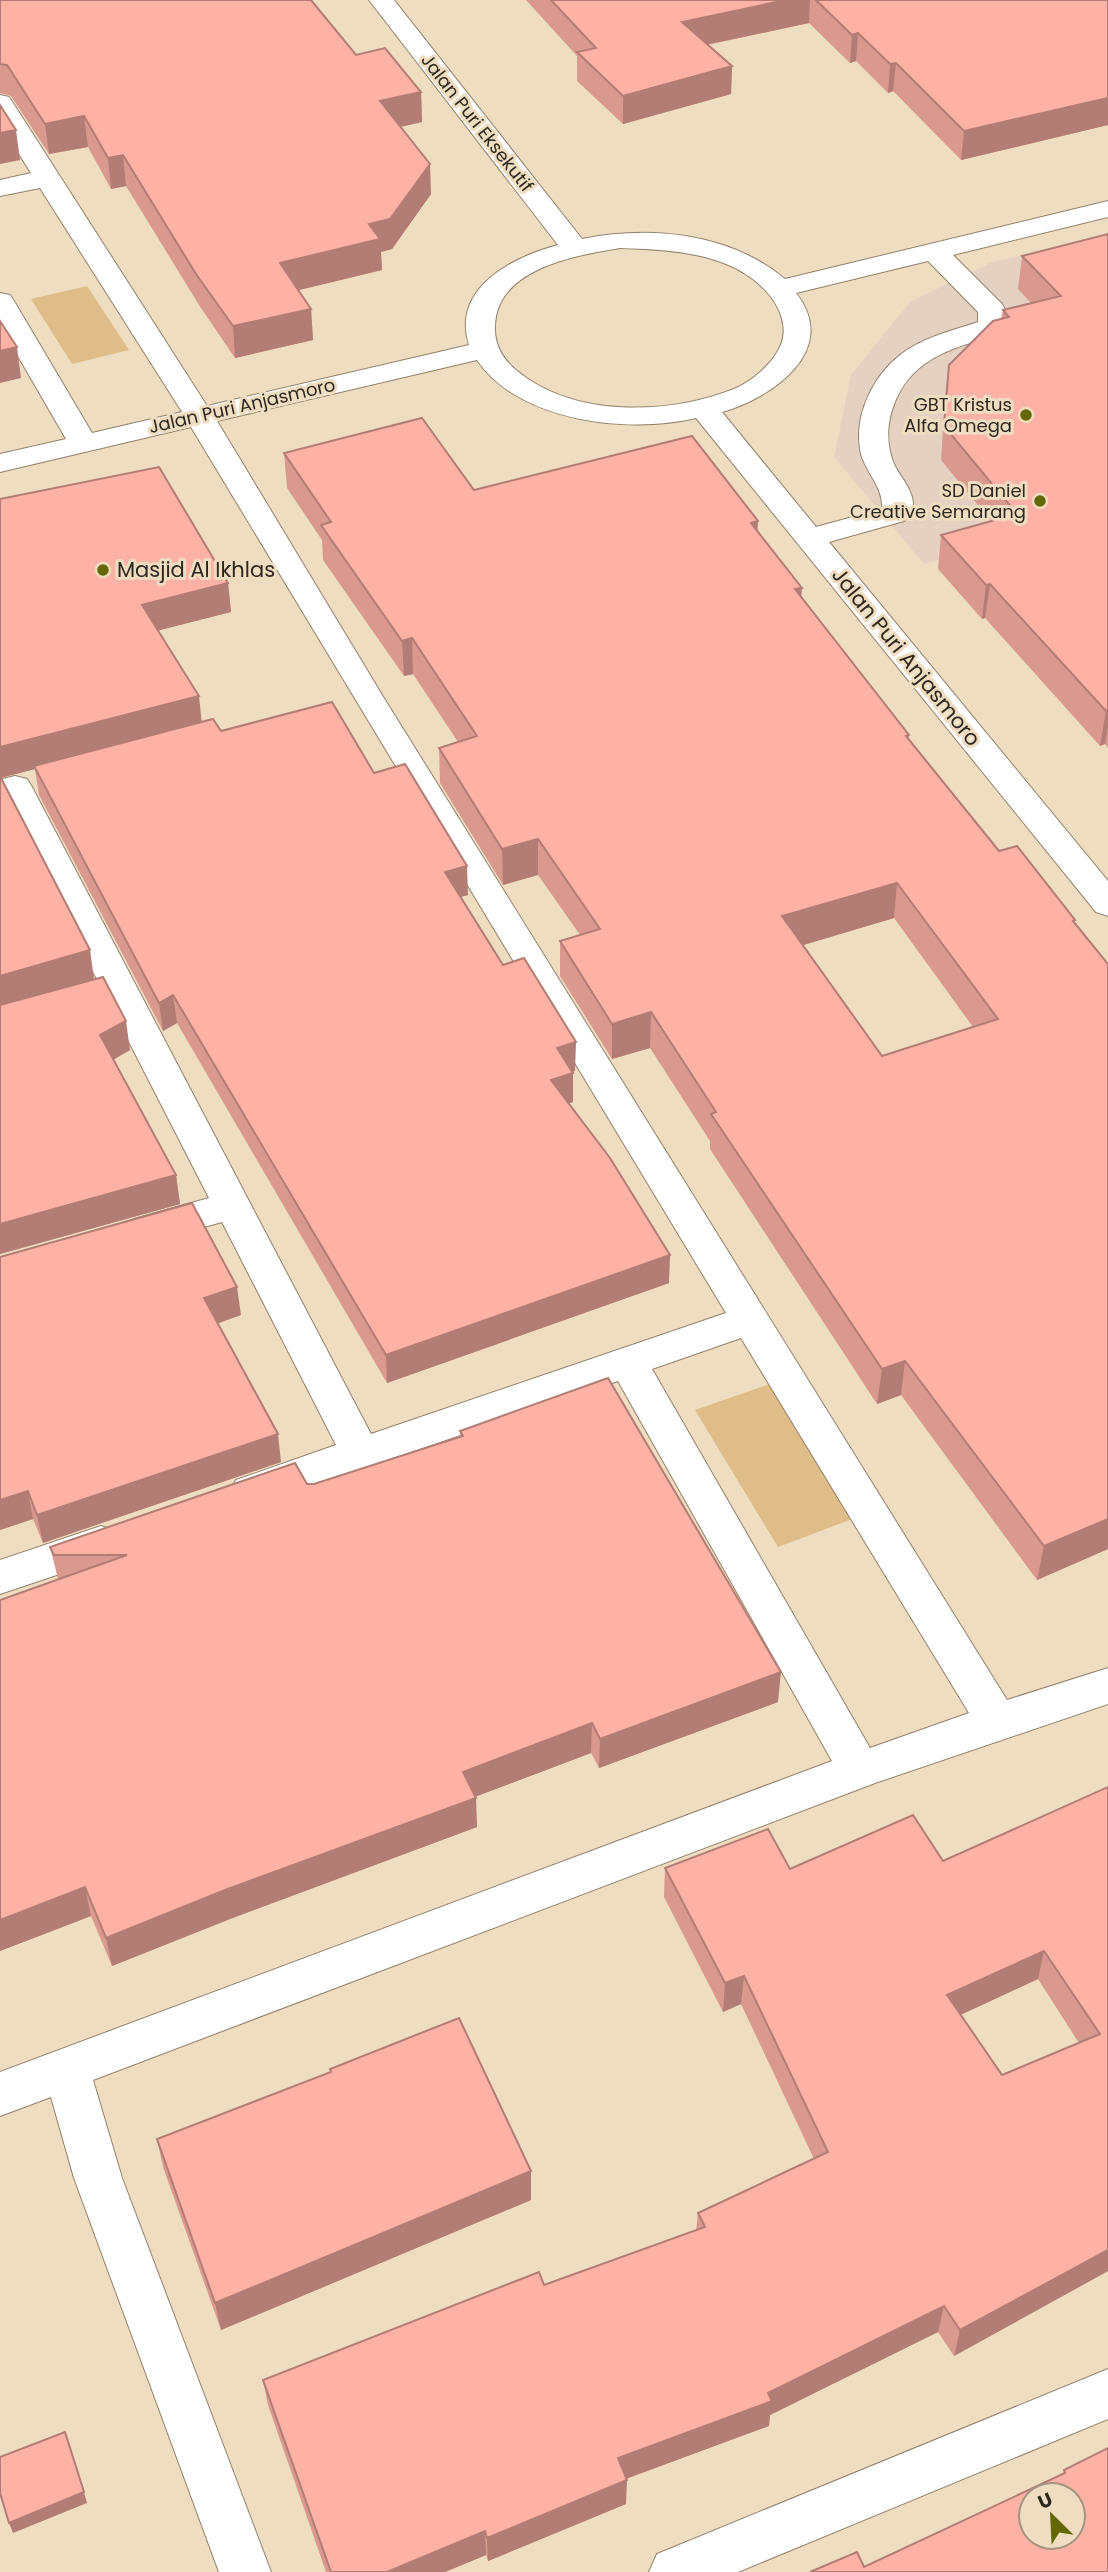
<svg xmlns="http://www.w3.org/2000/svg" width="1108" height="2572" viewBox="0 0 1108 2572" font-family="Poppins,sans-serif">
	<rect width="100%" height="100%" fill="#efddc2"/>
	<path fill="#e5d1c2" d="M1108 235V512L924 564 834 457 851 375 910 302 990 263Z"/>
	<g fill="#dfbd88">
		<path d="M87 286 129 350 72 364 31 299Z"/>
		<path d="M770 1384 855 1518 778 1547 695 1410Z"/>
	</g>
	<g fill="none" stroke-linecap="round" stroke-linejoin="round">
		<defs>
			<g id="minor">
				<path d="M369 0H394L582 239C650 225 730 233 785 279L1108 201V217L953 255 1002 304C1008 313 1008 323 1002 332 977 342 949 347 926 363 895 384 879 428 894 464 900 477 912 488 913 503 913 511 909 516 904 521L829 542 1108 881V916L1096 912 696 418C629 434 519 422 477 360L217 421 382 695 1007 1700 1108 1668V1704L875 1783 93 2080 122 2178 271 2572H219L74 2178 51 2097 0 2116V2072L832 1761 618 1381 250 1507 236 1502 230 1491 236 1480 336 1445 222 1222 147 1243 134 1239 128 1229 134 1219 209 1198 0 790 3 779 15 776 27 779 32 787 371 1434 726 1313 191 427 0 472V454L66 439 0 325V293L10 295 14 301 92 433 182 412 40 188 0 196V180L31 173 0 124V95L9 97 13 103 207 406 469 345C451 288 513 257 558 245ZM620 248C672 250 736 252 771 297 780 309 787 326 782 342 775 362 753 381 734 389 668 415 573 418 516 370 503 359 495 346 495 329 494 269 573 256 620 248ZM928 261 978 312V322C954 330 929 336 907 350 875 371 852 415 861 454 866 473 884 488 882 509L816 527 722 412C772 398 841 350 796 293ZM741 1338 969 1713 870 1748 652 1369Z"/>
				<path d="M101 1526 116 1531 122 1543 116 1555 0 1594V1560Z"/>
				<path d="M1108 2369V2419L738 2572H649L657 2554Z"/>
			</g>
		</defs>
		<use href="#minor" stroke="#928169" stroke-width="2"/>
		<use href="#minor" fill="#fff" fill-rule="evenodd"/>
	</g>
	<g fill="#da998e" fill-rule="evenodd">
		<path d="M0 0 356 55 421 92 422 122 401 127 431 194 392 249 381 252 382 270 298 290 311 309 313 340 235 358 199 305 126 186 111 189 88 147 49 154 11 96 0 93Z"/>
		<path d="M526 0H1108V125L961 160 893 91 888 93 856 61 850 63 809 23 707 45 732 66 731 94 623 124 577 81V56Z"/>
		<path d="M1108 234V748L1105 744 1100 746 985 618 982 619 938 569 941 535 991 521 941 460 945 399 949 365 1001 319 1003 310 1031 303 1018 289 1022 256Z"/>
		<path d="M284 453 474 490 757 531 801 597 909 735V739L999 851 1075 920V923L1108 964V1549L1037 1580 901 1395 877 1404 710 1149V1141L650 1048 612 1059 560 976V941L580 935 538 875 503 885 440 783 439 748 458 742 413 674 404 676 323 560 322 540 287 488ZM894 918 973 1027 882 1056 803 945Z"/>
		<path d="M0 499 228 583 231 612 158 630 202 722 221 731 374 773 468 895 460 897 503 965 575 1071 572 1072 573 1073V1102L569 1103 669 1283 387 1383 177 1023 163 1031 39 795 35 769 1 778 94 979 130 1050 113 1060 176 1175 180 1204 0 1254Z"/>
		<path d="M0 1257 241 1315 218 1323 281 1462 43 1543 33 1519 0 1530Z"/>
		<path d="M460 1431 778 1702 599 1768 591 1753 475 1797 477 1827 230 1919 112 1966 91 1916 0 1951 58 1579 50 1547 307 1484H314L460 1437Z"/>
		<path d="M1108 1787V2271L954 2356 938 2332 770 2415 769 2426 626 2479V2504L488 2561 486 2555 445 2572H326L268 2405 263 2380 544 2285 696 2231 698 2213 814 2159 741 2004 723 2012 664 1897 665 1868 790 1869 943 1861ZM1038 1979 1079 2043 1002 2075 960 2015Z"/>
		<path d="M330 2069 531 2171V2200L221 2330 163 2167 157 2139 330 2072Z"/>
	</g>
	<g fill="#b27d74">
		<path d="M786 0H810L809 23 681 50 682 22Z"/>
		<path d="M858 33 856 61 850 63 852 35Z"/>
		<path d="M896 63 893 91 888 93 890 64Z"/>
		<path d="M732 66 731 94 623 124V96Z"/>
		<path d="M421 92 422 122 381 131 380 101Z"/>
		<path d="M1108 98V125L961 160 964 131Z"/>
		<path d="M84 116 88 147 49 154 45 124Z"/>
		<path d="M16 130 20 160 0 164V133Z"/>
		<path d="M123 155 126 186 111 189 108 158Z"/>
		<path d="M430 164 431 194 392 249 381 252 382 270 283 294 280 263 369 224Z"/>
		<path d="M311 309 313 340 235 358 233 326Z"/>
		<path d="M17 347 21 378 0 383V351Z"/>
		<path d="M758 521 756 556 751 523Z"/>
		<path d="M228 583 231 612 145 634 142 605Z"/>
		<path d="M990 584 985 618 982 619 986 585Z"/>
		<path d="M802 588 799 623 795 589Z"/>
		<path d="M412 638 413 674 404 676 402 641Z"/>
		<path d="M199 696 202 725 34 766 35 769 0 778V747Z"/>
		<path d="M1106 711H1108V726L1105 744 1100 746Z"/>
		<path d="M538 839V875L503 885 502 849Z"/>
		<path d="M467 866 468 895 446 901 445 872Z"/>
		<path d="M897 883 894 918 780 952 782 916Z"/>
		<path d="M90 950 94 979 0 1006V976Z"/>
		<path d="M173 995 177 1023 163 1031 159 1003Z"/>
		<path d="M651 1012 650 1048 612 1059V1024Z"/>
		<path d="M126 1021 130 1050 104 1065 100 1035Z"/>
		<path d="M576 1042 575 1071 557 1076V1048Z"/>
		<path d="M573 1073V1102L551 1109V1080Z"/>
		<path d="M176 1175 180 1204 0 1254V1224Z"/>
		<path d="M670 1255 669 1283 387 1383 386 1355Z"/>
		<path d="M237 1287 241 1315 208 1327 204 1298Z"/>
		<path d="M905 1361 901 1395 877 1404 882 1369Z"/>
		<path d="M278 1434 281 1462 43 1543 37 1515Z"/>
		<path d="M28 1491 33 1519 0 1530V1500Z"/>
		<path d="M1108 1519V1549L1037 1580 1044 1546Z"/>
		<path d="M781 1672 778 1702 599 1768 600 1739Z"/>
		<path d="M592 1723 591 1753 464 1801 463 1772Z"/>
		<path d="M476 1798 477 1827 230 1919 112 1966 106 1938 225 1890Z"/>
		<path d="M85 1887 91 1916 0 1951V1920Z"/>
		<path d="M1044 1951 1038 1979 941 2024 947 1995Z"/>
		<path d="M744 1976 741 2004 723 2012 725 1983Z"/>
		<path d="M531 2171V2200L221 2330 215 2303Z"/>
		<path d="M1108 2250V2271L954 2356 960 2330Z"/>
		<path d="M944 2306 938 2332 770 2415 769 2426 617 2482 618 2458 768 2393Z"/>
		<path d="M627 2480 626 2504 488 2561 487 2538Z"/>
		<path d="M84 2492 87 2503 13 2533 9 2523Z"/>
		<path d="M485 2531 486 2555 445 2572H387Z"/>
	</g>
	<g fill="#feb2a5" stroke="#b27d74" stroke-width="2" fill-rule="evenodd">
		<path d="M0 0H311L356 55 385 48 421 92 380 101 430 164 390 219 369 224 380 239 280 263 311 309 233 326 196 274 123 155 108 158 84 116 45 124 7 65 0 64Z"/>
		<path d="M551 0H786L682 22 732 66 623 96 577 52 596 48Z"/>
		<path d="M816 0H1108V98L964 131 896 63 890 64 858 33 852 35Z"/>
		<path d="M0 105 16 130 0 133Z"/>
		<path d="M1108 234V711H1106L990 584 986 585 941 535 1017 514 944 426 949 365 993 321 1009 317 1003 310 1061 296 1022 256Z"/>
		<path d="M0 321 17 347 0 351Z"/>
		<path d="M422 418 474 490 692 436 758 521 751 523 802 588 795 589 909 735 906 736 999 851 1017 846 1075 920 1073 921 1108 964V1519L1044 1546 905 1361 882 1369 711 1114 716 1112 651 1012 612 1024 560 941 600 929 538 839 502 849 439 748 477 736 412 638 402 641 321 525 331 522 284 453ZM897 883 998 1019 882 1056 782 916Z"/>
		<path d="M159 467 228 583 142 605 199 696 0 747V499Z"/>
		<path d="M332 702 374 773 405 764 467 866 445 872 503 965 524 958 576 1042 557 1048 573 1073 551 1080 610 1158 670 1255 386 1355 173 995 159 1003 34 766 213 719 221 731Z"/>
		<path d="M0 776 90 950 0 976Z"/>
		<path d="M103 977 126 1021 100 1035 176 1175 0 1224V1005Z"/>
		<path d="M192 1203 237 1287 204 1298 278 1434 37 1515 28 1491 0 1500V1257Z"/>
		<path d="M608 1378 781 1672 600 1739 592 1723 463 1772 476 1798 225 1890 106 1938 85 1887 0 1920V1600L127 1555H54L50 1547 295 1463 307 1484H314L463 1436 460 1431Z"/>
		<path d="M1108 1787V2250L960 2330 944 2306 768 2393 772 2401 618 2458 627 2480 487 2538 485 2531 387 2572H331L263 2380 539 2272 544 2285 705 2227 698 2213 828 2152 744 1976 725 1983 665 1868 768 1829 790 1869 913 1815 943 1861ZM1044 1951 1100 2034 1002 2075 947 1995Z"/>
		<path d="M459 2018 531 2171 215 2303 157 2139 331 2072 330 2069Z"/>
		<path d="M65 2432 84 2492 9 2523 0 2493V2457Z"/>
		<path d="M1108 2448V2572H810L857 2552 864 2567 1065 2473 1064 2470ZM1031 2495H1073V2537H1031Z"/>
	</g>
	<g fill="#646703" stroke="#efddc2" stroke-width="2.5">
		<circle cx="1026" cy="415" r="7"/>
		<circle cx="1040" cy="501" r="7"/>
		<circle cx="103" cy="570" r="7"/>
	</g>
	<g text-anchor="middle" stroke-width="6" stroke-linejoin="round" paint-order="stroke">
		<g font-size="18" fill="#2e271d" stroke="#efddc2">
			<text transform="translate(477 123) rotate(52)" y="6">Jalan Puri Eksekutif</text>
			<text transform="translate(242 406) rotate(-13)" y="6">Jalan Puri Anjasmoro</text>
		</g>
		<g font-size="18" fill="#2e271d" stroke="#efddc2" text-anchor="end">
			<text x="1012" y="411">GBT Kristus<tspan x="1012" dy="21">Alfa Omega</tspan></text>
			<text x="1026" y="497">SD Daniel<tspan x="1026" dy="21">Creative Semarang</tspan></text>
		</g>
		<g font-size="21" fill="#2e271d" stroke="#efddc2" text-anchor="start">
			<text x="117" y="577">Masjid Al Ikhlas</text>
		</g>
		<g font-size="21" fill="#2e271d" stroke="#efddc2">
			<text transform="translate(906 657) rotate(51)" y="7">Jalan Puri Anjasmoro</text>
		</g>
	</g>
	<g transform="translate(1052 2516) rotate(336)"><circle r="33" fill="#efddc2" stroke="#a29480" stroke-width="2"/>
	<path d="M0-5L12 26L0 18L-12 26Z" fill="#646703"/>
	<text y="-10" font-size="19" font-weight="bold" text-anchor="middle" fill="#2e271d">U</text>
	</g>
</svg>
